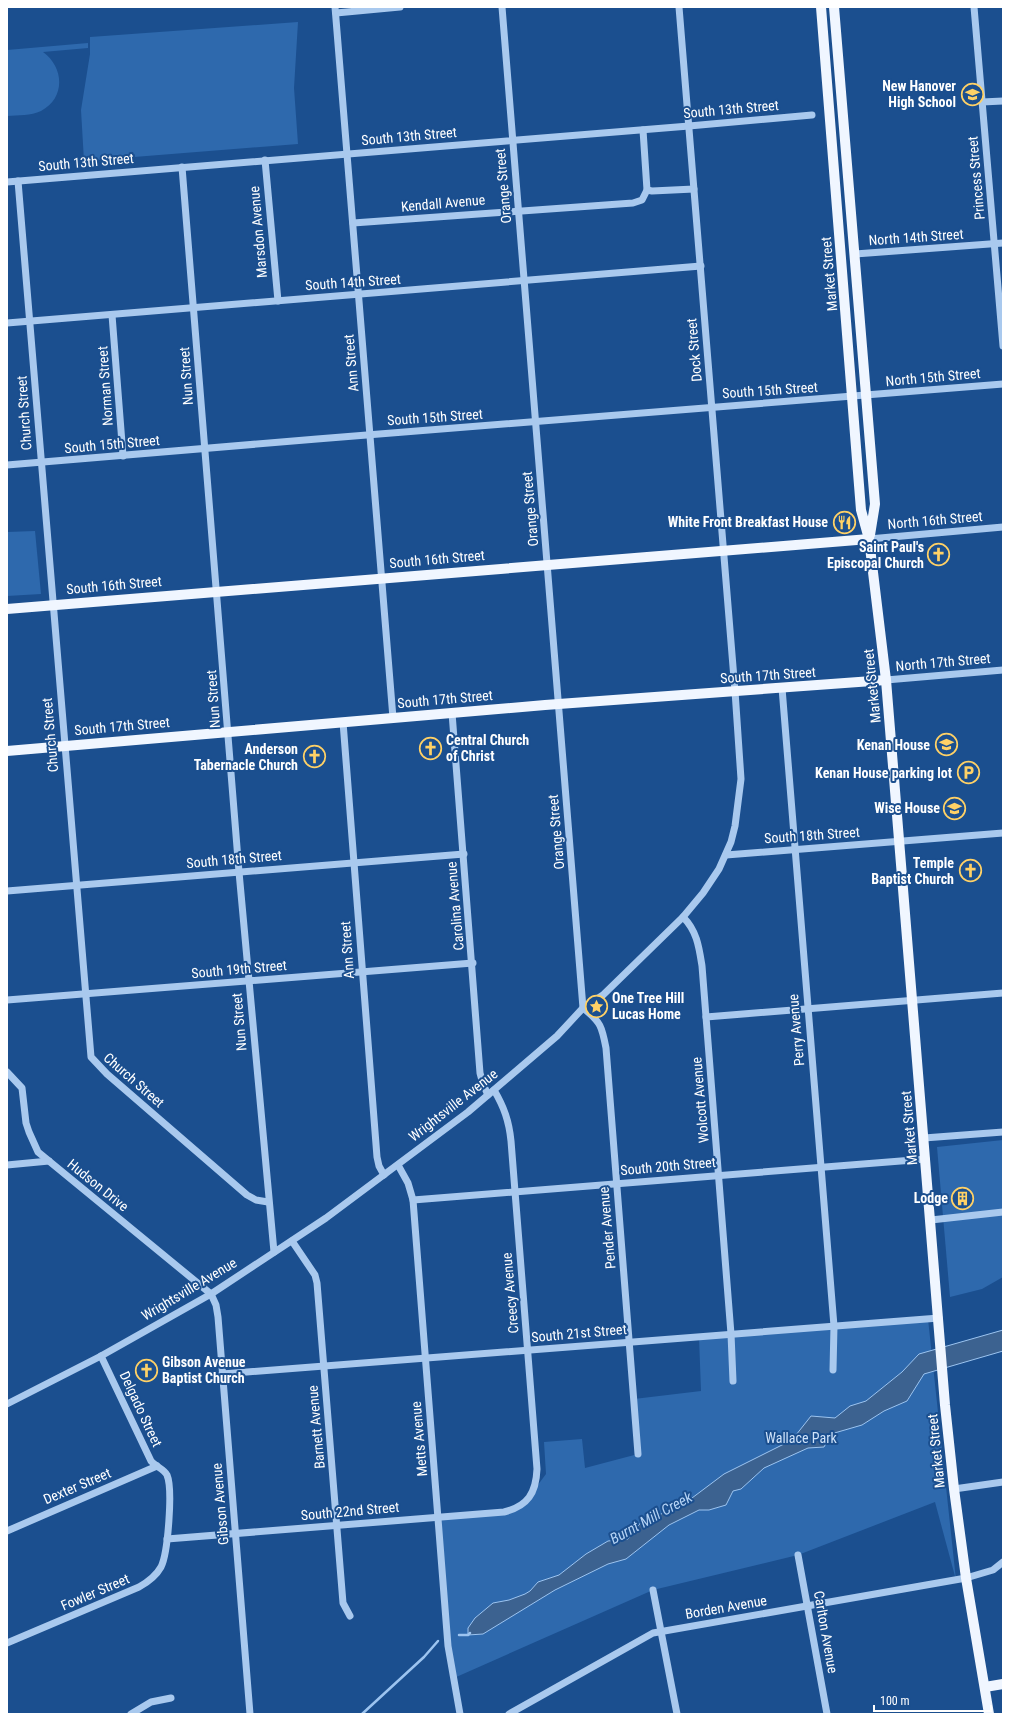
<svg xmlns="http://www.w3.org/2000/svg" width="1010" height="1721" viewBox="0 0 1010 1721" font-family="'Roboto Condensed',sans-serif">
	<rect width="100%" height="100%" fill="#1b4f8f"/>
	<g fill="#2e69ad">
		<path d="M298 22 294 88 298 144 84 161 81 110 90 54V37Z"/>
		<path d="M88 43V48L43 52C64 67 66 98 41 111 31 116 18 115 7 116V50Z"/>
		<path d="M35 531 41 594 7 596V532Z"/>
		<path d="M1003 1140V1277L982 1289 950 1297 937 1147Z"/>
		<path d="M928 1319 956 1580 935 1502 798 1555 653 1590 454 1678 438 1518 504 1512 526 1501 546 1474 544 1442 582 1439 585 1468 638 1454 634 1399 701 1391 699 1337Z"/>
	</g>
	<path fill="#3c6290" stroke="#9cc4f0" d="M1003 1330V1351L924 1374 907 1401 884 1411 862 1425 831 1434 824 1447 808 1448 764 1468 741 1489 733 1491 726 1505 709 1510H699L669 1525 626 1559 608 1564 555 1590 483 1634 468 1635V1628L475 1618 493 1603 509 1600 525 1594 530 1591 538 1582 559 1575 586 1554 608 1541 628 1539 642 1521 680 1507 724 1474 792 1440 811 1416 835 1418 850 1406 866 1401 902 1372 919 1354Z"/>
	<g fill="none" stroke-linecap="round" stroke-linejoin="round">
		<g stroke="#9cc4f0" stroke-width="2.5">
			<path d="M459 1635H468L470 1633"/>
			<path d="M362 1714 424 1657 438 1641"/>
		</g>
		<g stroke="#a9c9ee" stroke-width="7">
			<path d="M335 7 393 718"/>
			<path d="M502 7 583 1008C601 1022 602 1027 606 1048L638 1454"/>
			<path d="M974 7 1003 346"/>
			<path d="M336 13 400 7"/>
			<path d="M982 102 1003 101"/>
			<path d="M265 160 278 301"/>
			<path d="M182 167 239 872 274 1252"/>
			<path d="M18 181 91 1057 107 1074 247 1195 256 1200 268 1202"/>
			<path d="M7 182 689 126 812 115"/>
			<path d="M647 190 652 191 694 189"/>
			<path d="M353 223 633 203 642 200 647 190 643 130"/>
			<path d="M855 254 1003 243"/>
			<path d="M112 315 123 456"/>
			<path d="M7 323 701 266"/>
			<path d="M7 465 317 439 1003 384"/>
			<path d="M869 539 1003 527"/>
			<path d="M886 680 1003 670"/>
			<path d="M782 688 834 1326 833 1370"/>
			<path d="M452 713 480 1073 483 1084 488 1095"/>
			<path d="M343 722 377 1157 379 1166 384 1175"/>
			<path d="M726 855 1003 833"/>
			<path d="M7 891 464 854"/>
			<path d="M683 917C697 931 699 947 702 966L731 1334 733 1381"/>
			<path d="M7 1000 473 963"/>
			<path d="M706 1017 1003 993"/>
			<path d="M7 1072 22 1088 26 1123 29 1132 38 1152 211 1294 216 1305 218 1317 250 1714"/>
			<path d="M924 1138 1003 1132"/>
			<path d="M7 1165 49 1161"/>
			<path d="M398 1165 408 1183 413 1200 448 1646 460 1714"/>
			<path d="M413 1200 926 1159"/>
			<path d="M931 1220 1003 1212"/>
			<path d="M292 1241 315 1275 317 1283 343 1603 350 1616"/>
			<path d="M222 1374 939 1318"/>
			<path d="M7 1404 101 1356 211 1294 326 1218 468 1112 557 1036 583 1008 603 995 683 917 703 893 719 869 731 842 735 826 741 779 735 691 679 7"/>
			<path d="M954 1489 1003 1482"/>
			<path d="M7 1531 157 1466"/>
			<path d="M167 1539 504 1512C528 1506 536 1493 537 1469L511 1141C509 1121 504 1107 494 1090"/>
			<path d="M798 1555 827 1714"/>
			<path d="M653 1590 677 1714"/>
			<path d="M7 1643 139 1587C148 1582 156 1576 161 1567 168 1553 173 1489 167 1475 164 1469 156 1467 151 1461L101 1356"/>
			<path d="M131 1714 151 1702 171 1698"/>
			<path d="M509 1714 653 1633 966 1578 993 1570 1003 1562"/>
		</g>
		<g stroke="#f0f6ff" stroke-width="10">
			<path d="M821 7 861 510 869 539 886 680 945 1405 954 1489 966 1578 989 1714"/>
			<path d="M834 7 875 504 870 535"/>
			<path d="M7 609 869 539"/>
			<path d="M7 751 545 705 886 680"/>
			<path d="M985 1687 1003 1684"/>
		</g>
	</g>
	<defs>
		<symbol id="school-ring" viewBox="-11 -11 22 22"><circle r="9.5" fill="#1b4f8f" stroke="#ffd166" stroke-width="1.5"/><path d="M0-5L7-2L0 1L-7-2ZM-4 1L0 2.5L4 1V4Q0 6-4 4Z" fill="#ffd166"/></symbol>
		<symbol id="restaurant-ring" viewBox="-11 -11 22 22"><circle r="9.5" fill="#1b4f8f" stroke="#ffd166" stroke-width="1.5"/><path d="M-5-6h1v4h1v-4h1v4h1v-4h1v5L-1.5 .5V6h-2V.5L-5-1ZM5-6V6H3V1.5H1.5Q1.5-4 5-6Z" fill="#ffd166"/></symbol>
		<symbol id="church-ring" viewBox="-11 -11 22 22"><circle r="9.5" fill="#1b4f8f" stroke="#ffd166" stroke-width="1.5"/><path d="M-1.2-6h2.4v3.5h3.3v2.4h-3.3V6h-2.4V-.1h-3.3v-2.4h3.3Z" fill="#ffd166"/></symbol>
		<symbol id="university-ring" viewBox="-11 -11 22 22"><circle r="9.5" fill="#1b4f8f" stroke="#ffd166" stroke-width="1.5"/><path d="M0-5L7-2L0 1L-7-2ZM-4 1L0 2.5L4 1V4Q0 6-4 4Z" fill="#ffd166"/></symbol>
		<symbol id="parking-ring" viewBox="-11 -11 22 22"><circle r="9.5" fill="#1b4f8f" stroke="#ffd166" stroke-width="1.5"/><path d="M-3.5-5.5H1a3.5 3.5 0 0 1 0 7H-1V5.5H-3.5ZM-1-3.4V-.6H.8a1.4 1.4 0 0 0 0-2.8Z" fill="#ffd166"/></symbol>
		<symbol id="sight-ring" viewBox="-11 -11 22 22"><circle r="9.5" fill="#1b4f8f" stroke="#ffd166" stroke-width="1.5"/><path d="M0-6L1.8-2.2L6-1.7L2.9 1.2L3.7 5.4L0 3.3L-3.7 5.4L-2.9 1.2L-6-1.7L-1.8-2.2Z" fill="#ffd166"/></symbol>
		<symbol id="building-ring" viewBox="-11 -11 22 22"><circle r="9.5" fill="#1b4f8f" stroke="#ffd166" stroke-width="1.5"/><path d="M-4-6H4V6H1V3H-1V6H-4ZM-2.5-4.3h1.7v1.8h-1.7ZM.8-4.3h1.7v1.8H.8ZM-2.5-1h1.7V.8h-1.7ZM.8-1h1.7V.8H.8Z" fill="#ffd166"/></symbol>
	</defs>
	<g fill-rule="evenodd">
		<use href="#school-ring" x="960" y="82" width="25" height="25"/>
		<use href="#restaurant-ring" x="832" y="510" width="25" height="25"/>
		<use href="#church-ring" x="926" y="542" width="25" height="25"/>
		<use href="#university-ring" x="934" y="732" width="25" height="25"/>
		<use href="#church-ring" x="418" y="736" width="25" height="25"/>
		<use href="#church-ring" x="302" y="744" width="25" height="25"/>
		<use href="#parking-ring" x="956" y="760" width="25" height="25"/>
		<use href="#university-ring" x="942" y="796" width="25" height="25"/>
		<use href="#church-ring" x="958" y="858" width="25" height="25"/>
		<use href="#sight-ring" x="584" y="994" width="25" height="25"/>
		<use href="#building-ring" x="950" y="1186" width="25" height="25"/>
		<use href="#church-ring" x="134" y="1358" width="25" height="25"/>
	</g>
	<g text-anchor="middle" stroke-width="4" stroke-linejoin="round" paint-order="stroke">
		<g font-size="14" font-weight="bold" fill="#fff" stroke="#1b4f8f" text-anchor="end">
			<text x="956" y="91">New Hanover<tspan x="956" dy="16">High School</tspan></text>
			<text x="828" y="527">White Front Breakfast House</text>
			<text x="924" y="552">Saint Paul's<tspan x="924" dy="16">Episcopal Church</tspan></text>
			<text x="446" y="745" text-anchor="start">Central Church<tspan x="446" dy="16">of Christ</tspan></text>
			<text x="930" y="750">Kenan House</text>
			<text x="298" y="754">Anderson<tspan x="298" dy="16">Tabernacle Church</tspan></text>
			<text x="952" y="778">Kenan House parking lot</text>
			<text x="940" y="813">Wise House</text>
			<text x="954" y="868">Temple<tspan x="954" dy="16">Baptist Church</tspan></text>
			<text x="612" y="1003" text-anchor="start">One Tree Hill<tspan x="612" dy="16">Lucas Home</tspan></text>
			<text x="948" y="1203">Lodge</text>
			<text x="162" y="1367" text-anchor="start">Gibson Avenue<tspan x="162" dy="16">Baptist Church</tspan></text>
		</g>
		<g font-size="14" fill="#fff" stroke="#1b4f8f">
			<text transform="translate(731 109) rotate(-5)" y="5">South 13th Street</text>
			<text transform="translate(409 136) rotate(-5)" y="5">South 13th Street</text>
			<text transform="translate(86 162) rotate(-5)" y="5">South 13th Street</text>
			<text transform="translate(976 178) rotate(-95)" y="5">Princess Street</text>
			<text transform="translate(503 186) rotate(-95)" y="5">Orange Street</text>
			<text transform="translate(443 203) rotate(-5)" y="5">Kendall Avenue</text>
			<text transform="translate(258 232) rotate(-95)" y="5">Marsdon Avenue</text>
			<text transform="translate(916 237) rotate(-4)" y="5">North 14th Street</text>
			<text transform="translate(829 274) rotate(-95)" y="5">Market Street</text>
			<text transform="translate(353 282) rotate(-4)" y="5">South 14th Street</text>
			<text transform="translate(694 350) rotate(-95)" y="5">Dock Street</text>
			<text transform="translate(351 363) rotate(-95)" y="5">Ann Street</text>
			<text transform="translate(186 376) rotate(-94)" y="5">Nun Street</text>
			<text transform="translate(933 377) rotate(-5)" y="5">North 15th Street</text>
			<text transform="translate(105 386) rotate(-94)" y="5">Norman Street</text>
			<text transform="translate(770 390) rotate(-4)" y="5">South 15th Street</text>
			<text transform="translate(24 413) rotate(-94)" y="5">Church Street</text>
			<text transform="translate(435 417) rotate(-4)" y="5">South 15th Street</text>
			<text transform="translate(112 444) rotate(-5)" y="5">South 15th Street</text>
			<text transform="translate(530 509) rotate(-95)" y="5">Orange Street</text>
			<text transform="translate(935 520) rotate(-5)" y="5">North 16th Street</text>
			<text transform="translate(437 559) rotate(-5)" y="5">South 16th Street</text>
			<text transform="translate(114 585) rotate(-5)" y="5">South 16th Street</text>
			<text transform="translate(943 662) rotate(-5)" y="5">North 17th Street</text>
			<text transform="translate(768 675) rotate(-4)" y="5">South 17th Street</text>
			<text transform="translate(872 686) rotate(-96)" y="5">Market Street</text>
			<text transform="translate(213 699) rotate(-94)" y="5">Nun Street</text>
			<text transform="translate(445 699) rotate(-5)" y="5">South 17th Street</text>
			<text transform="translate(122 726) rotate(-5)" y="5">South 17th Street</text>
			<text transform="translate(50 735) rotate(-95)" y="5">Church Street</text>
			<text transform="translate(556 832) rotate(-95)" y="5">Orange Street</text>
			<text transform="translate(812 835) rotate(-4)" y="5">South 18th Street</text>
			<text transform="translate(234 859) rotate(-5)" y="5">South 18th Street</text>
			<text transform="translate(455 906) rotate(-95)" y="5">Carolina Avenue</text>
			<text transform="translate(347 950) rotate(-94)" y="5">Ann Street</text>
			<text transform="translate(239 969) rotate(-5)" y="5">South 19th Street</text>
			<text transform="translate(239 1022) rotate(-95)" y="5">Nun Street</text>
			<text transform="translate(796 1030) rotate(-95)" y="5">Perry Avenue</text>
			<text transform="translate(134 1080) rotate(41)" y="5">Church Street</text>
			<text transform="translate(700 1100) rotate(-95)" y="5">Wolcott Avenue</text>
			<text transform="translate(453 1105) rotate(-38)" y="5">Wrightsville Avenue</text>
			<text transform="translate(909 1128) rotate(-95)" y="5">Market Street</text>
			<text transform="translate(668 1166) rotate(-5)" y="5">South 20th Street</text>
			<text transform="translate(98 1185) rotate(39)" y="5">Hudson Drive</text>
			<text transform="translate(607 1228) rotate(-95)" y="5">Pender Avenue</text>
			<text transform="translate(189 1289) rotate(-31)" y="5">Wrightsville Avenue</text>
			<text transform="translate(510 1293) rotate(-95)" y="5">Creecy Avenue</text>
			<text transform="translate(579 1333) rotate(-5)" y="5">South 21st Street</text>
			<text transform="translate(141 1409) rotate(65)" y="5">Delgado Street</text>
			<text transform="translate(316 1427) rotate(-95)" y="5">Barnett Avenue</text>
			<text transform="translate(419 1439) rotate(-95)" y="5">Metts Avenue</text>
			<text transform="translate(936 1451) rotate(-96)" y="5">Market Street</text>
			<text transform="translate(77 1486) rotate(-23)" y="5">Dexter Street</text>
			<text transform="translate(220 1504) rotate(-95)" y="5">Gibson Avenue</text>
			<text transform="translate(350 1511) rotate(-5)" y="5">South 22nd Street</text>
			<text transform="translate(95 1592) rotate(-23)" y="5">Fowler Street</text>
			<text transform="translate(726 1607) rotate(-10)" y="5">Borden Avenue</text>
			<text transform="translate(826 1632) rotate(80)" y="5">Carlton Avenue</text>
		</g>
		<g font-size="14" fill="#cfe3fa" stroke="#1b4f8f">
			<text x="801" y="1443">Wallace Park</text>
		</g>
		<g font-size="15" font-style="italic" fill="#b5d3f5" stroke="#1b4f8f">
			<text transform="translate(651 1518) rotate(-29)" y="5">Burnt Mill Creek</text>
		</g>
	</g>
	<rect width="1010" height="1721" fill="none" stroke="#ffffff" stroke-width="16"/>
	<path d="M874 1705v6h117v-6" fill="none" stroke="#ffffff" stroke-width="2"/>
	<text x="880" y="1705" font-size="12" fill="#ffffff" stroke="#1b4f8f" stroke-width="3" paint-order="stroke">100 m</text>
</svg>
